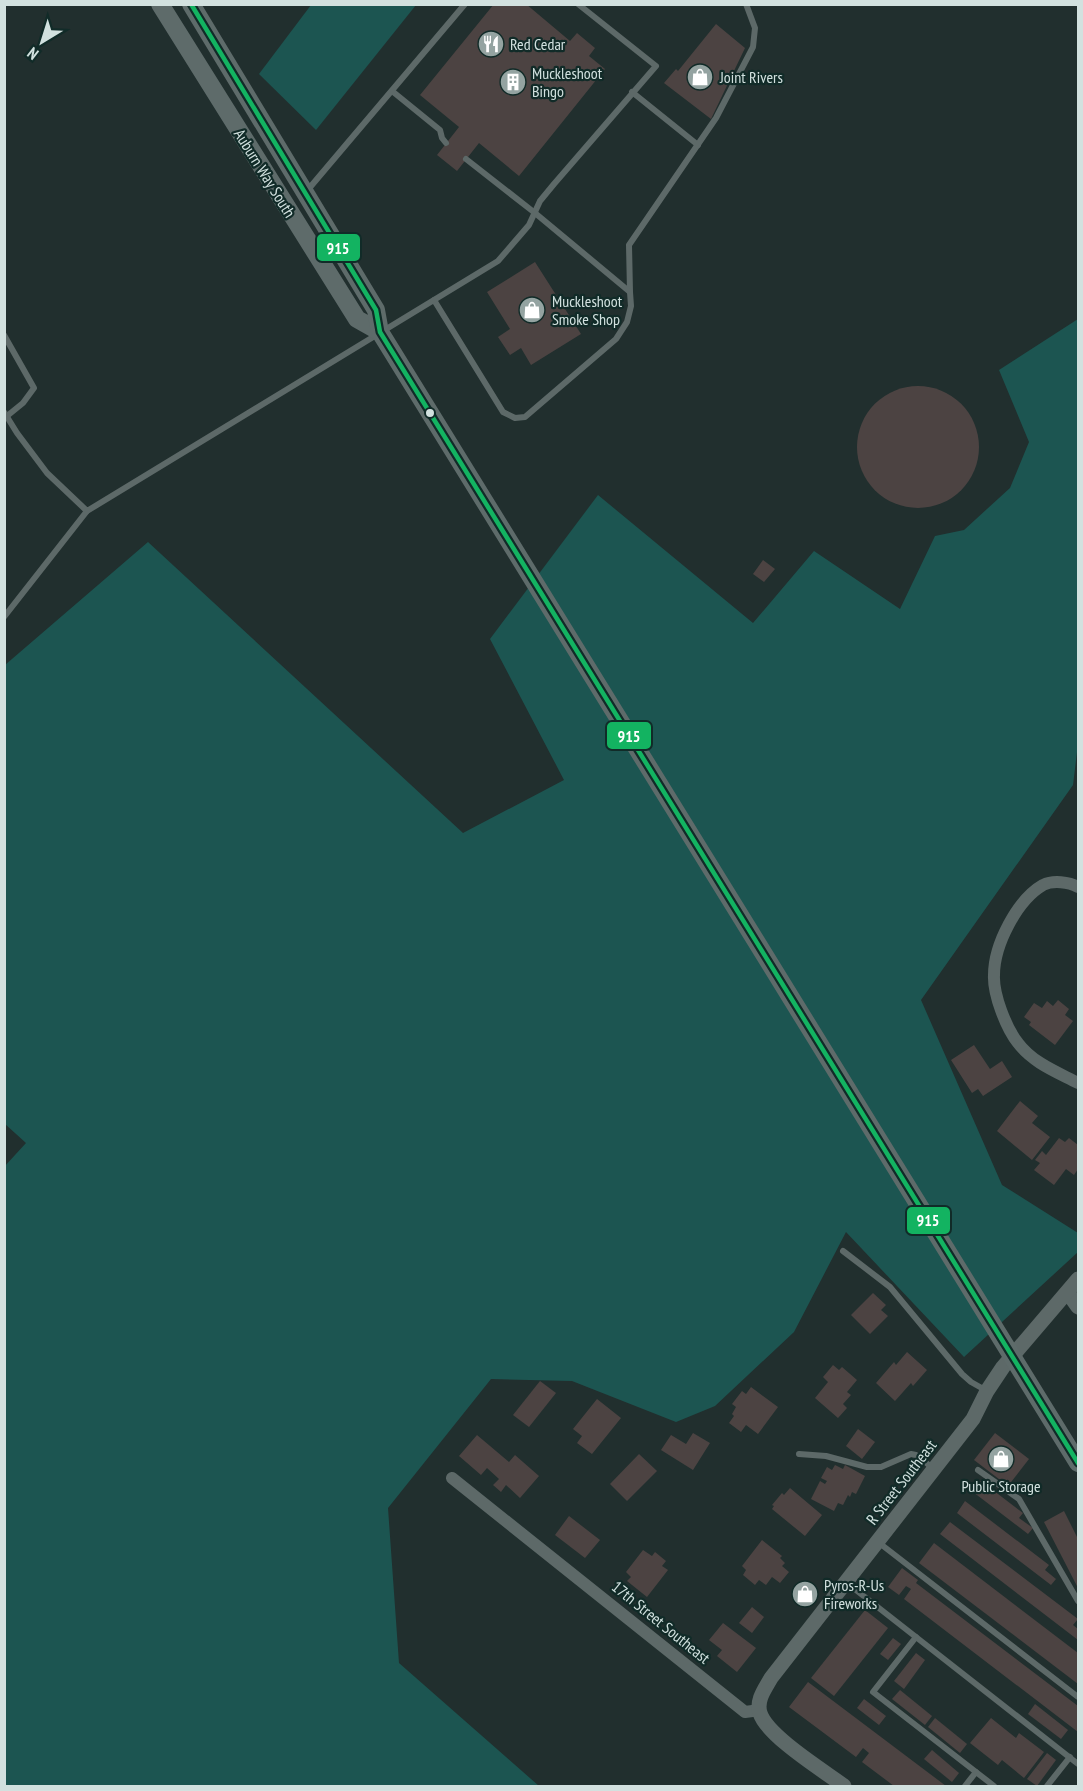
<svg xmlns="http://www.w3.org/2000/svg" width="1083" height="1791" viewBox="0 0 1083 1791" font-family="'PT Sans Narrow',sans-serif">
	<rect width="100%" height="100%" fill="#212f2e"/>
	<g fill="#1c5551">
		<path d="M311 5H416L316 130 259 74Z"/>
		<path d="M1078 319V744L1073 785 921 1000 1002 1185 1078 1233V1252L964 1357 846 1232 794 1332 715 1406 676 1422 572 1381 491 1379 388 1508 399 1663 539 1786H5L4 1167 26 1143 5 1124V665L148 542 463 833 564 780 490 639 598 495 753 623 814 551 900 609 935 536 964 530 1010 488 1029 442 999 370Z"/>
	</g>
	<g fill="#4c4342">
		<path d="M494 4H526L570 41 577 33 595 48 589 56 605 69 519 176 479 143 457 171 437 155 459 127 420 95Z"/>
		<path d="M716 24 745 48 711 119 664 83 676 69 678 71Z"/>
		<path d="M535 262 581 334 531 365 521 348 510 355 498 337 510 329 487 292Z"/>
		<circle cx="918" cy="447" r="61"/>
		<path d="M763 560 775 569 764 582 753 574Z"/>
		<path d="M1058 1000 1069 1009 1065 1015 1073 1021 1055 1045 1029 1025 1031 1022 1024 1017 1034 1003 1042 1008 1047 1001 1053 1006Z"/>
		<path d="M974 1045 990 1069 1002 1061 1012 1077 983 1096 978 1089 972 1093 951 1060Z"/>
		<path d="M1020 1101 1038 1116 1032 1123 1050 1137 1032 1160 997 1131Z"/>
		<path d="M1059 1138 1065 1142 1069 1138 1078 1145V1169L1074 1175 1066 1169 1054 1185 1034 1170 1040 1163 1035 1160 1042 1151 1046 1155Z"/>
		<path d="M873 1293 886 1305 881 1310 888 1316 870 1334 851 1315Z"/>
		<path d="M907 1352 927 1370 913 1386 911 1383 895 1401 876 1383 894 1362 896 1365Z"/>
		<path d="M833 1365 839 1370 842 1367 857 1380 847 1392 851 1395 843 1404 847 1408 838 1418 815 1398 828 1382 823 1377Z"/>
		<path d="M540 1381 556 1393 529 1427 513 1415Z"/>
		<path d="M751 1387 778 1407 758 1434 746 1425 741 1432 729 1423 734 1416 732 1414 736 1407 732 1404 742 1391 746 1394Z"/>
		<path d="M597 1399 621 1418 592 1454 577 1443 582 1436 573 1429Z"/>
		<path d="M858 1429 875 1442 862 1459 846 1446Z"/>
		<path d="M693 1433 710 1443 693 1470 661 1450 671 1435 686 1444Z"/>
		<path d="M995 1433 1029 1459 1008 1486 974 1460Z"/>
		<path d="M477 1435 509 1462 515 1455 539 1476 520 1498 506 1485 501 1492 493 1485 499 1479 487 1468 481 1475 459 1456Z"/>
		<path d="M639 1454 657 1471 627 1501 610 1484Z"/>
		<path d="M835 1465 843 1469 845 1465 865 1476 856 1494 852 1492 850 1497 848 1495 843 1505 838 1503 834 1511 811 1499 820 1481 825 1484 827 1481 821 1478 827 1467 832 1470Z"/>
		<path d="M981 1481 1023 1513 1019 1518 1033 1528 1028 1534 973 1492Z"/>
		<path d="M790 1488 822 1515 805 1536 772 1509 774 1506 772 1505 782 1493 784 1495Z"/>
		<path d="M965 1501 1049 1565 1045 1570 1056 1579 1051 1585 957 1513Z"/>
		<path d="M1064 1511 1078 1539V1588L1044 1522Z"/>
		<path d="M569 1516 600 1540 585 1558 555 1535Z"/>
		<path d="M950 1522 1078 1619 1073 1625 1078 1629V1640L940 1534Z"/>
		<path d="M762 1540 782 1556 780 1558 785 1563 782 1566 789 1572 780 1583 772 1577 766 1585 759 1580 755 1585 743 1575 746 1570 742 1566Z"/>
		<path d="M934 1543 1078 1653V1684L919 1563Z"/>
		<path d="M643 1550 652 1556 655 1552 666 1561 662 1566 668 1570 647 1597 627 1581 631 1577 626 1572Z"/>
		<path d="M902 1568 918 1580 916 1583 1078 1706V1732L904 1599 911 1589 906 1586 899 1595 888 1587Z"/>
		<path d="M752 1607 764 1617 752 1633 739 1623Z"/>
		<path d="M865 1610 888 1628 834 1696 811 1678Z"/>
		<path d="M723 1623 756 1648 737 1672 717 1656 722 1650 709 1640Z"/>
		<path d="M893 1638 901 1644 888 1660 880 1654Z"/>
		<path d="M916 1653 925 1660 904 1689 894 1681Z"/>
		<path d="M808 1682 946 1786H894L862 1762 869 1753 863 1748 856 1757 789 1707Z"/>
		<path d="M900 1690 932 1716 925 1725 892 1699Z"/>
		<path d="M864 1699 886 1716 879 1725 857 1708Z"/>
		<path d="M1035 1704 1068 1730 1061 1739 1028 1714Z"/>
		<path d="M935 1718 967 1744 960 1753 928 1727Z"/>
		<path d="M991 1718 1016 1738 1019 1733 1044 1752 1024 1778 1002 1760 998 1765 970 1743Z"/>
		<path d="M932 1750 959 1773 952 1782 924 1759Z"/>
		<path d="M1047 1753 1056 1760 1037 1786 1027 1779Z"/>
	</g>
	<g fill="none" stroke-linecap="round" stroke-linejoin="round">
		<g stroke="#5d6968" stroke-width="6">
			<path d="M392 91 440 130 442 138 446 143"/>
			<path d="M632 92 698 145"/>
			<path d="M306 192 465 4"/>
			<path d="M630 292 629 245 716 118 753 47 755 28 746 4"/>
			<path d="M434 300 503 412 515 418 525 417 616 339 627 322 631 306 630 292 535 213 466 159"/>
			<path d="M4 335 34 388 23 403 7 416"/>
			<path d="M4 412 17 433 47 473 87 511 498 261 529 225 540 201 554 184 656 66 578 4"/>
			<path d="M4 617 87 511"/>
			<path d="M843 1251 890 1287 962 1374 971 1382 987 1391"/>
			<path d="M799 1454 826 1456 867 1467H881L911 1454 916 1455 934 1469"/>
			<path d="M978 1470 1019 1499 1078 1601"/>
			<path d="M878 1542 1078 1697"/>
			<path d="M847 1583 1078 1764"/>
			<path d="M916 1637 873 1692 976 1772"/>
			<path d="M965 1786 976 1772 994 1786"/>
			<path d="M1047 1786 1070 1757"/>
		</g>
		<g stroke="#5d6968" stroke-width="12">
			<path d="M1078 887C1069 882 1053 880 1043 885 1017 900 994 945 994 975 993 994 1006 1028 1018 1043 1033 1063 1057 1072 1078 1083"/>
			<path d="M452 1478 745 1712 760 1710"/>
		</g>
		<g stroke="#5d6968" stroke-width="15">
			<path d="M1068 1293 1078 1307"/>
			<path d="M844 1786C824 1771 767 1736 760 1713 756 1700 765 1689 771 1678L973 1419 987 1391 1003 1367 1078 1279"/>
		</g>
		<g stroke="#5e6b6a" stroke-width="18">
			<path d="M160 4 357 319 380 332"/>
			<path d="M191 4 376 310 380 332 1078 1463"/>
		</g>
		<defs>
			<path id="bus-1" d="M191 4 376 310 380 332 1078 1463"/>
		</defs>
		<use href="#bus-1" stroke="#112b28" stroke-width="9"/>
		<use href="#bus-1" stroke="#13b361" stroke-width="4.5"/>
	</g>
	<defs>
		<symbol id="restaurant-disc" viewBox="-11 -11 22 22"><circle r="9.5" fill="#94a3a1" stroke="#112b28"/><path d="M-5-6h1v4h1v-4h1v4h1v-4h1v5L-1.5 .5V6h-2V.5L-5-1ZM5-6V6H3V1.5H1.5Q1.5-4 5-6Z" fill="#fff"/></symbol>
		<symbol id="shop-disc" viewBox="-11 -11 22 22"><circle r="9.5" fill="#94a3a1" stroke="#112b28"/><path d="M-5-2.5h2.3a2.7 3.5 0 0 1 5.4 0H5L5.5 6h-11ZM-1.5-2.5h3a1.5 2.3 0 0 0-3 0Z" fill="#fff"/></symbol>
		<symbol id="building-disc" viewBox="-11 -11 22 22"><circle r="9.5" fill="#94a3a1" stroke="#112b28"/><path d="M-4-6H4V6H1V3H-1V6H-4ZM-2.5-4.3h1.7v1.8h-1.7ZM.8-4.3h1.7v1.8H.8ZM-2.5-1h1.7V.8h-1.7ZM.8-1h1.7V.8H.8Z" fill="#fff"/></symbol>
	</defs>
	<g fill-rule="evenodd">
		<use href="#restaurant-disc" x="476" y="29" width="30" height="30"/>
		<use href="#shop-disc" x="685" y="62" width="30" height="30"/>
		<use href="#building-disc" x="498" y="67" width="30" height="30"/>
		<use href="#shop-disc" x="517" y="295" width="30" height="30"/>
		<use href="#shop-disc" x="986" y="1444" width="30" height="30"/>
		<use href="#shop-disc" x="790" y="1579" width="30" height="30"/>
	</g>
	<circle fill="#d2e1df" stroke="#112b28" stroke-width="2" cx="430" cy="413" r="5"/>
	<g text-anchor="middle" stroke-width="4.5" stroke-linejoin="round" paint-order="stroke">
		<g font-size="16" fill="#d2e1df" stroke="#112b28" text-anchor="start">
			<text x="510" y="50">Red Cedar</text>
			<text x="532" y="79">Muckleshoot<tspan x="532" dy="18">Bingo</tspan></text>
			<text x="720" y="83">Joint Rivers</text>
			<text x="552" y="307">Muckleshoot<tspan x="552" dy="18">Smoke Shop</tspan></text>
			<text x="1001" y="1492" text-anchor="middle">Public Storage</text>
			<text x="824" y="1591">Pyros-R-Us<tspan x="824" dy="18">Fireworks</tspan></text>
		</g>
		<g font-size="16" fill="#d2e1df" stroke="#112b28">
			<text transform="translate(265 173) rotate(58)" y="6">Auburn Way South</text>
			<text transform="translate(901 1482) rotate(-52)" y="6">R Street Southeast</text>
			<text transform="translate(661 1622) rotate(39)" y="6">17th Street Southeast</text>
		</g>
	</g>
	<g stroke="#112b28" stroke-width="2">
		<rect x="316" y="233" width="45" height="29" rx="6" fill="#13b361"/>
		<rect x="606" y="721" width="46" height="29" rx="6" fill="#13b361"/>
		<rect x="906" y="1206" width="45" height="29" rx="6" fill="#13b361"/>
	</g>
	<g font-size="16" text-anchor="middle" font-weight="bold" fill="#fff">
		<text x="338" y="254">915</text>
		<text x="629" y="742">915</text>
		<text x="928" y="1226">915</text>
	</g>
	<rect width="1083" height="1791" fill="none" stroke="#d2e1df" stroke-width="12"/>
	<g transform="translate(42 42) rotate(218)" stroke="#112b28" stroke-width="4.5" paint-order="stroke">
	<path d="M0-4.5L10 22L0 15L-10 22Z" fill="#d2e1df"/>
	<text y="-9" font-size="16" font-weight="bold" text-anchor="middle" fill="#d2e1df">N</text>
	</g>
</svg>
